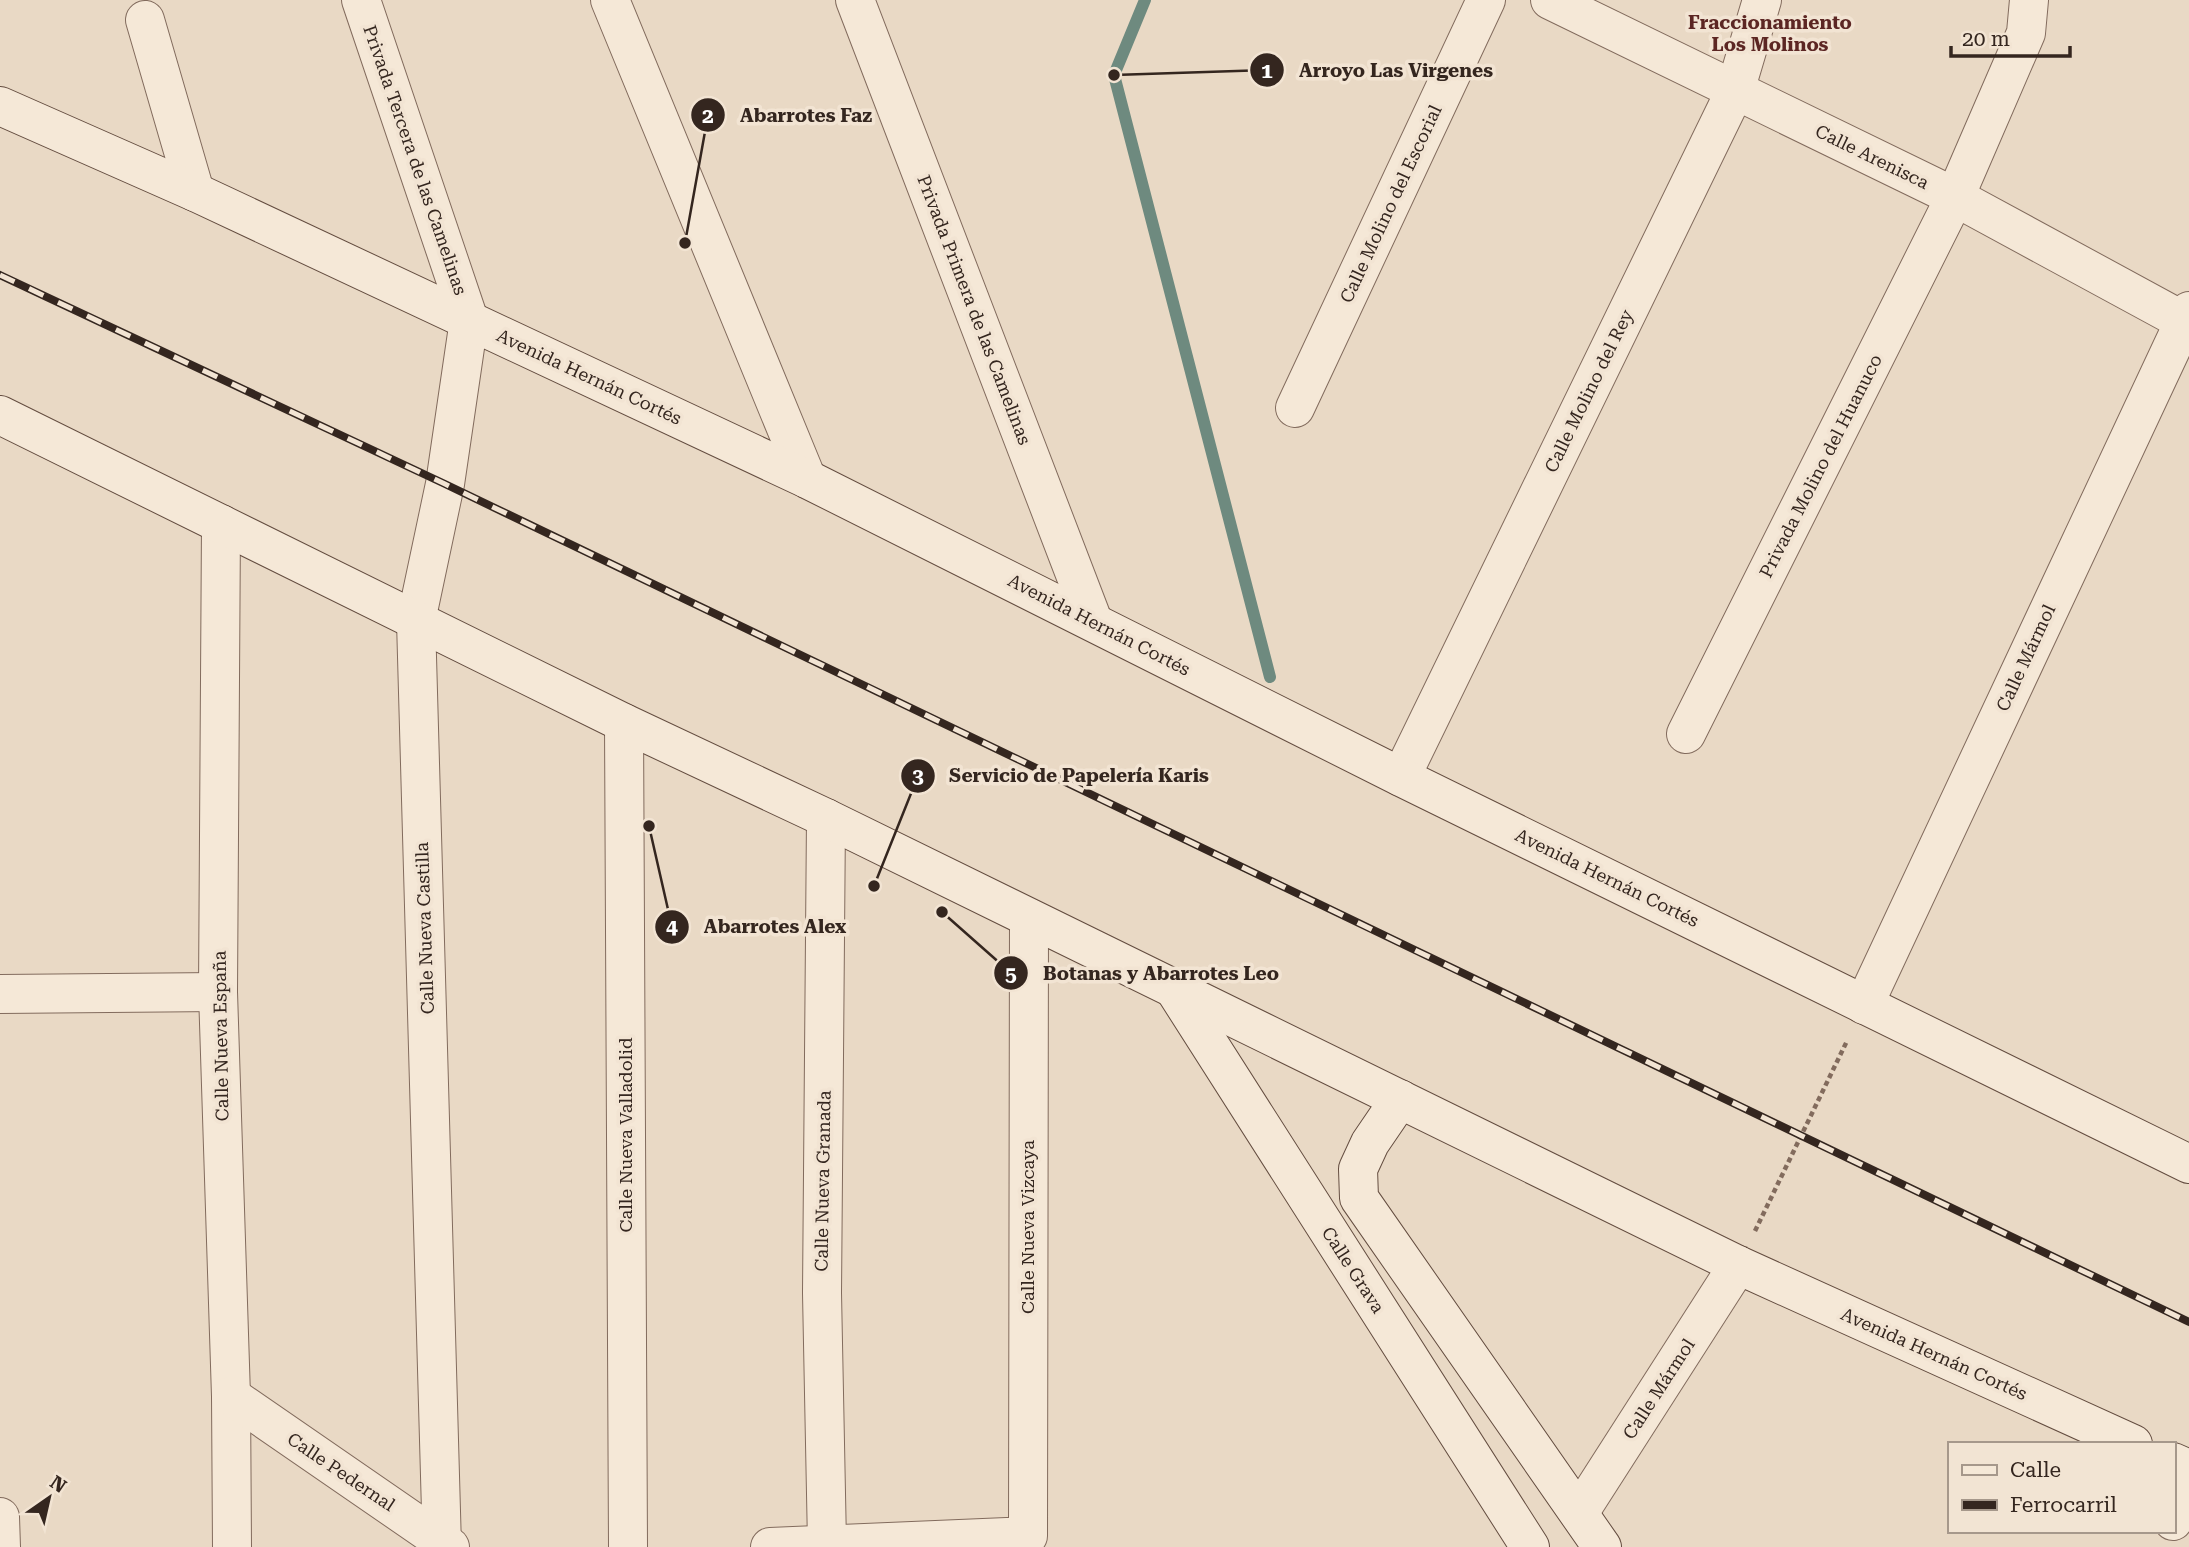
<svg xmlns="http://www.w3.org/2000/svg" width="2189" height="1547" viewBox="0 0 2189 1547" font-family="'Roboto Serif',serif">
	<rect width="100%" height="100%" fill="#e9d9c5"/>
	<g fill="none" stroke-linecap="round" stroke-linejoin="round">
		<path stroke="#6e8a7f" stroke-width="12" d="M1145 0 1114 75 1270 677"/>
		<defs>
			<g id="street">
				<path d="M361 0 469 320 445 484 416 621 442 1547"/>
				<path d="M610 0 807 479"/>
				<path d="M855 0 1093 621"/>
				<path d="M1550 0 1955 197 2189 324"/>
				<path d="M145 20 195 192"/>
				<path d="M1295 408 1486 0"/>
				<path d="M221 524 218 992 231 1396 232 1547"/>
				<path d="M624 723 628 1547"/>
				<path d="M1686 734 1955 197 2026 33 2029 0"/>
				<path d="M1401 777 1735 91 1762 0"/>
				<path d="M826 818 822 1293 827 1543"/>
				<path d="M0 994 218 992"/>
				<path d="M1864 1005 2189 311"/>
				<path d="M231 1396 450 1547"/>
				<path d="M1579 1513 1738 1265"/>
				<path d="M0 1517 1 1547"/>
				<path d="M2173 1521 2189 1498"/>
				<path d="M770 1547 1028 1536 1029 918"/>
			</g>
			<g id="secondary">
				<path d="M0 106 195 192 807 479 1401 777 2189 1164"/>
				<path d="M0 415 624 723 826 818 1738 1265 2133 1444"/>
				<path d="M1176 992 1530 1547"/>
				<path d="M1400 1099 1370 1143 1358 1169 1359 1198 1602 1547"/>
				<path d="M2173 1462 2189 1469"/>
			</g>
		</defs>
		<use href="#street" stroke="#826b5d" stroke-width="40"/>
		<use href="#secondary" stroke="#644d40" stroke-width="40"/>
		<path stroke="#826b5d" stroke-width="4.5" stroke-dasharray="5 3.5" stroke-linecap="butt" d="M1755 1231 1847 1041"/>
		<use href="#street" stroke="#f5e8d7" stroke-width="38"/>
		<use href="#secondary" stroke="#f5e8d7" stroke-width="38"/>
		<defs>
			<path id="rail" d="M0 275 445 484 2189 1322"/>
		</defs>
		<use href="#rail" stroke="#34261f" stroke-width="8"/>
		<use href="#rail" stroke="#f2e4d3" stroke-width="5" stroke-dasharray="16" stroke-linecap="butt"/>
	</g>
	<g text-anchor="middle" stroke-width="7" stroke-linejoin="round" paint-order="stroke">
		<g font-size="18" fill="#34261f" stroke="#f2e4d3">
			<text transform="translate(1872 157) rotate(26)" y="6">Calle Arenisca</text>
			<text transform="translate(415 160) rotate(71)" y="6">Privada Tercera de las Camelinas</text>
			<text transform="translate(1391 204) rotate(-65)" y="6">Calle Molino del Escorial</text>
			<text transform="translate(974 310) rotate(69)" y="6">Privada Primera de las Camelinas</text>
			<text transform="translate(589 377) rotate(25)" y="6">Avenida Hernán Cortés</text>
			<text transform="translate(1589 391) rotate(-64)" y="6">Calle Molino del Rey</text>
			<text transform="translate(1821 466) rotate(-63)" y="6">Privada Molino del Huanuco</text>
			<text transform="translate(1099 625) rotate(27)" y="6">Avenida Hernán Cortés</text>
			<text transform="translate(2026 658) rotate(-65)" y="6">Calle Mármol</text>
			<text transform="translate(1607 878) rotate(26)" y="6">Avenida Hernán Cortés</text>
			<text transform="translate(425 928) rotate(-92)" y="6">Calle Nueva Castilla</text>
			<text transform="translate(221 1036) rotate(-91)" y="6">Calle Nueva España</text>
			<text transform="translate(626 1135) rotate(-90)" y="6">Calle Nueva Valladolid</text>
			<text transform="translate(823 1181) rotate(-89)" y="6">Calle Nueva Granada</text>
			<text transform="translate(1028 1227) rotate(-90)" y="6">Calle Nueva Vizcaya</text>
			<text transform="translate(1353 1270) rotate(57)" y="6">Calle Grava</text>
			<text transform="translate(1934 1354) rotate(24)" y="6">Avenida Hernán Cortés</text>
			<text transform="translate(1659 1389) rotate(-57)" y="6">Calle Mármol</text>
			<text transform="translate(341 1472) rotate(34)" y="6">Calle Pedernal</text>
		</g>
		<g font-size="19" font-weight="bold" fill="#5c2623" stroke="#f2e4d3">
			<text x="1770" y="29">Fraccionamiento<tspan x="1770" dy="22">Los Molinos</tspan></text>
		</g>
	</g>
	<path fill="none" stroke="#34261f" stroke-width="2.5" d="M1114 75L1267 70M685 243L708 115M874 886L918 776M649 826L672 927M942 912L1011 973"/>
	<g fill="#34261f" stroke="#f2e4d3" stroke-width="2.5">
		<circle cx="1114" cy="75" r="7"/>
		<circle cx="685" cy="243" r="7"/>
		<circle cx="874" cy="886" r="7"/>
		<circle cx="649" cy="826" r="7"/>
		<circle cx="942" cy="912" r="7"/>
		<circle cx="1267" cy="70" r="18"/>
		<circle cx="708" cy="115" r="18"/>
		<circle cx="918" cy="776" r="18"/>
		<circle cx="672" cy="927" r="18"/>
		<circle cx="1011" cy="973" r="18"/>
	</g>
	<g font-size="21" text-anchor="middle" font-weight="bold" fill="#fff">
		<text x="1267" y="78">1</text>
		<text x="708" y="123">2</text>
		<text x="918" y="783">3</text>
		<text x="672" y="934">4</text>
		<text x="1011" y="981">5</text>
	</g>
	<g font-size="19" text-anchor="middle" font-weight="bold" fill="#34261f" stroke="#f2e4d3" stroke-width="7" stroke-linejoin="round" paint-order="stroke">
		<text x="1396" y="77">Arroyo Las Virgenes</text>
		<text x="806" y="122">Abarrotes Faz</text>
		<text x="1079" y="782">Servicio de Papelería Karis</text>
		<text x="775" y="933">Abarrotes Alex</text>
		<text x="1161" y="980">Botanas y Abarrotes Leo</text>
	</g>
	<rect x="1948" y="1442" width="228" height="91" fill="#f2e4d3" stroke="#a6988b" stroke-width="2"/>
	<rect x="1962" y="1465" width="35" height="10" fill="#f5e8d7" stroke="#a6988b" stroke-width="2"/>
	<text x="2010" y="1477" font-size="21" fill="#34261f">Calle</text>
	<rect x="1962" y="1500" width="35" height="10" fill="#34261f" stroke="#a6988b" stroke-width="2"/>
	<text x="2010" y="1512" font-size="21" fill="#34261f">Ferrocarril</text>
	<g transform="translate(49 1498) rotate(34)" stroke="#f2e4d3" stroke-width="5" paint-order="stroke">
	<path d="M0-5L12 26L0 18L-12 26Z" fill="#34261f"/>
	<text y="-10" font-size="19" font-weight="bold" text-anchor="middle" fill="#34261f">N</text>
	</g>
	<path d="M1951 46v10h119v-10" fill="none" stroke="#34261f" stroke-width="3.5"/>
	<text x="1962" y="46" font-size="21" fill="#34261f" stroke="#f2e4d3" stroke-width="5" paint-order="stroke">20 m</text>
</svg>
